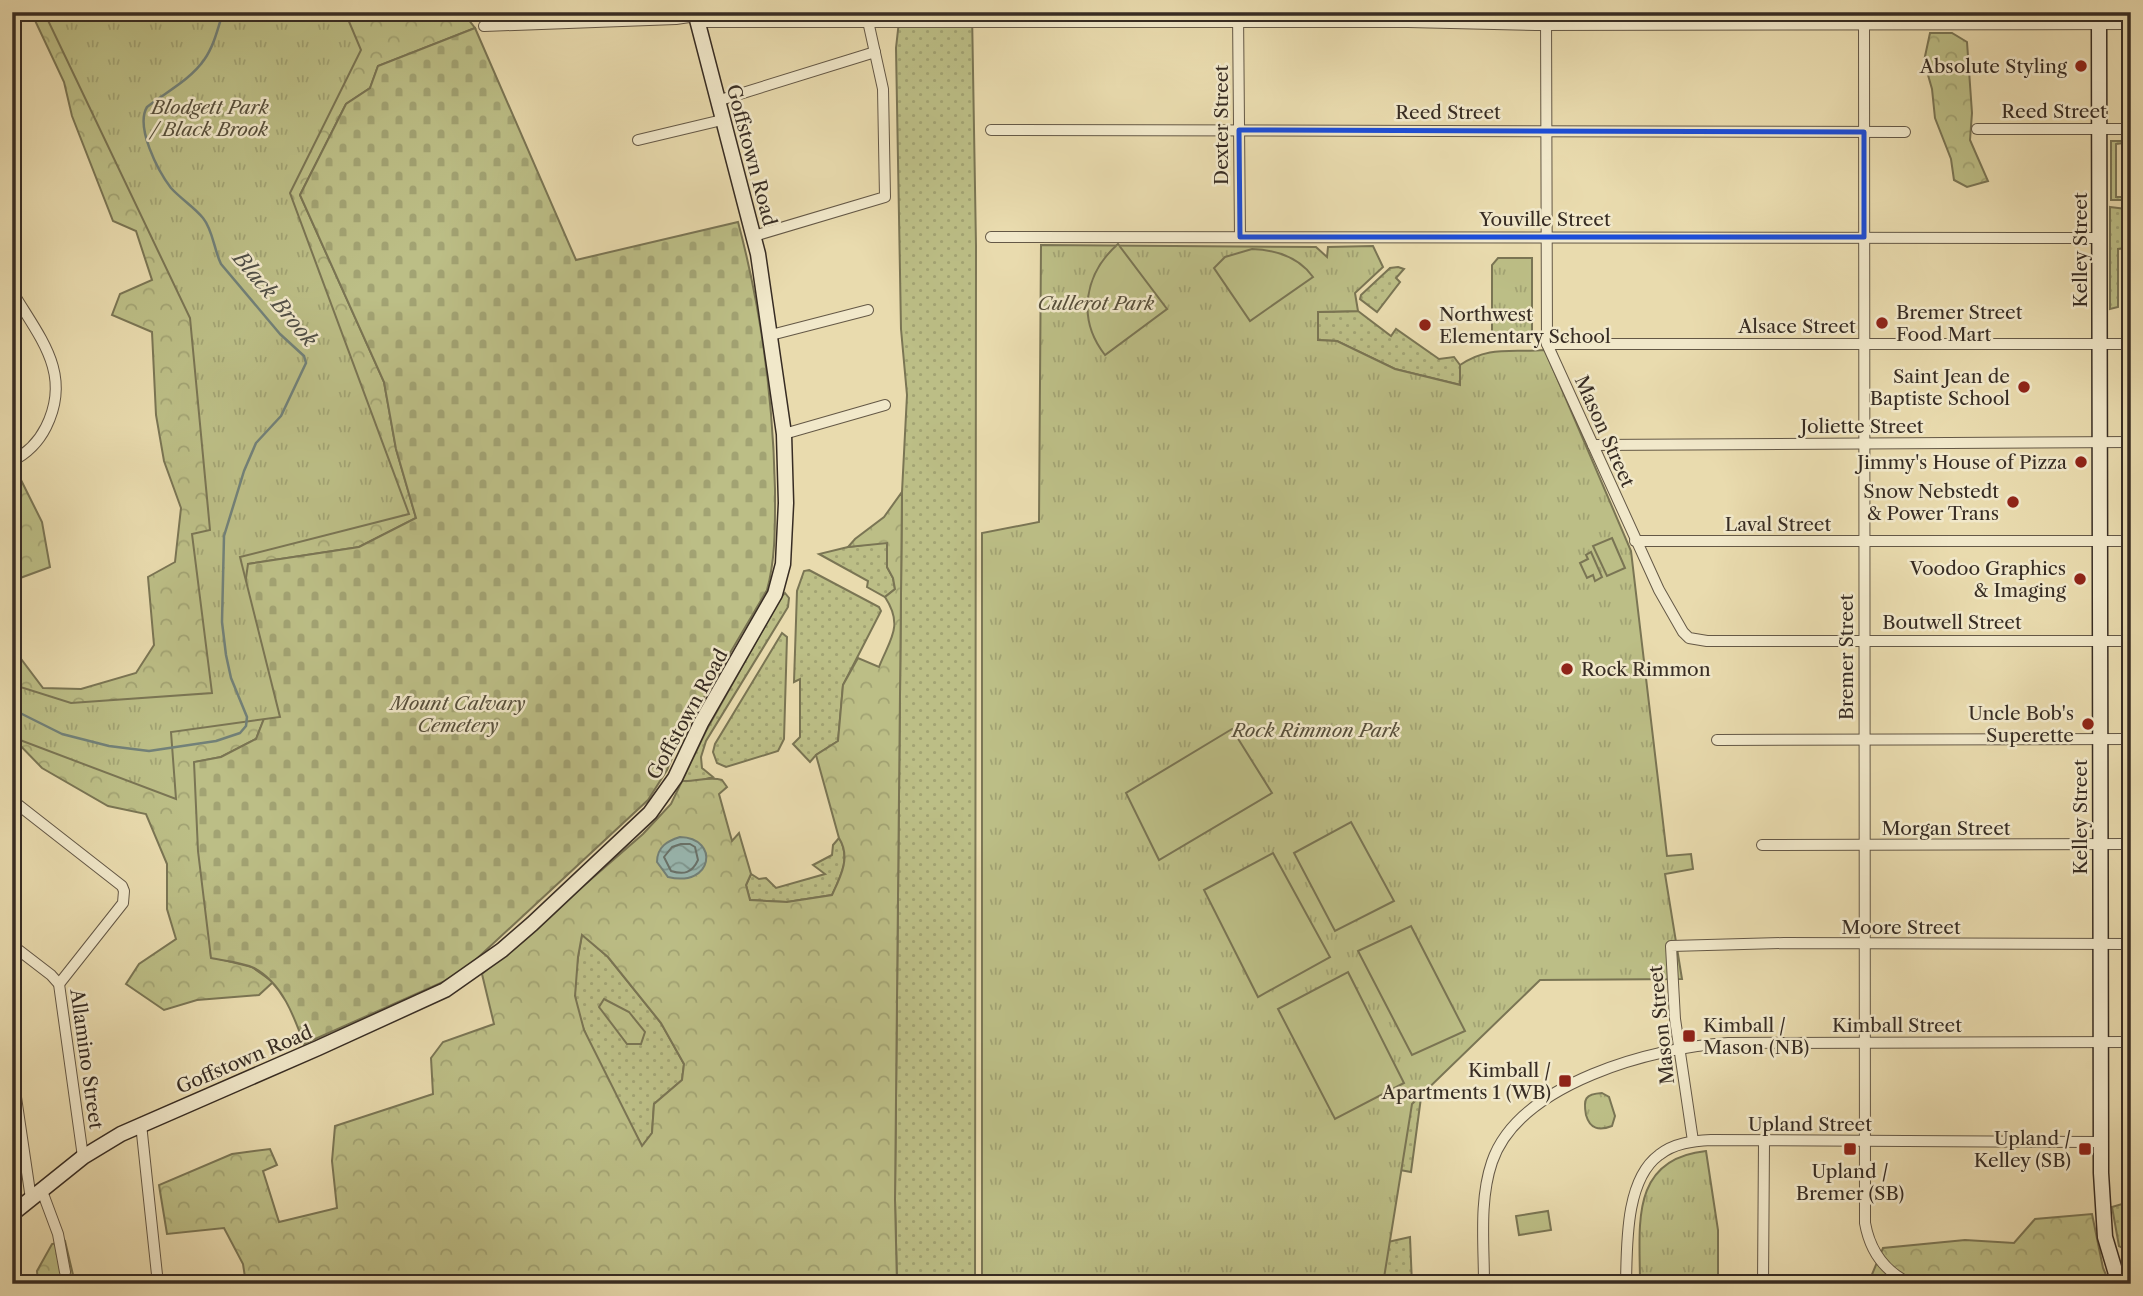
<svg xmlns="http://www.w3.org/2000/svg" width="2143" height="1296" viewBox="0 0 2143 1296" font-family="'Libre Caslon Text',serif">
	<defs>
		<pattern id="grass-dots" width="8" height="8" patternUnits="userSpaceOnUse" patternTransform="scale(1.75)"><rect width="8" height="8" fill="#bcbe86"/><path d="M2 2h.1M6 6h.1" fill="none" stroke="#a2a373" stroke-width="1.8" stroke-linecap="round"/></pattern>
		<pattern id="forest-crowns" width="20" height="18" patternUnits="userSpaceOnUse" patternTransform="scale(1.75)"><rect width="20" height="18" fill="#bcbe86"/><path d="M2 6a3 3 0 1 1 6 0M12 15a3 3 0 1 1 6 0" fill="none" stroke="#a2a373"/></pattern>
		<pattern id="cemetery-stones" width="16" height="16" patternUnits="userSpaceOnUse" patternTransform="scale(1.75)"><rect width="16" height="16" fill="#bcbe86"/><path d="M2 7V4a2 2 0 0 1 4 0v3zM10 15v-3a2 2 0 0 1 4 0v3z" fill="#a2a373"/></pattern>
		<pattern id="park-tufts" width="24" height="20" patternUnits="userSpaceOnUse" patternTransform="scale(1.75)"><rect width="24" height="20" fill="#bcbe86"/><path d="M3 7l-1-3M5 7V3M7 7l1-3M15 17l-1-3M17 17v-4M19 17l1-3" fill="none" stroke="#a2a373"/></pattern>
		<pattern id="water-waves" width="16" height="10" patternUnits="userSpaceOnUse" patternTransform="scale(1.75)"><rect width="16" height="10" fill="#99b9b3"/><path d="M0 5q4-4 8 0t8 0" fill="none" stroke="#7e9791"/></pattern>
	</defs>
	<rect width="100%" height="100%" fill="#e9dbae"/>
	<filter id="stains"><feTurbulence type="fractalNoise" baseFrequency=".00286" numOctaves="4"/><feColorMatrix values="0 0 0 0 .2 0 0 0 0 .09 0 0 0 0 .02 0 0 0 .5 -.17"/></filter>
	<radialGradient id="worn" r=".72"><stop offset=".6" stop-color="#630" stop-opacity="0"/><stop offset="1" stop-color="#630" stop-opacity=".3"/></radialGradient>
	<g fill="url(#grass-dots)" stroke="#7a7554" stroke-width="2">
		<path d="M900 12H972L976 246 975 1284H897L895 1200 902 492 907 395 901 329 896 48Z"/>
		<path d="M2111 141H2124L2123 143 2116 144V197H2131V200H2111Z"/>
		<path d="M2110 207 2126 209C2132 221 2133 237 2126 248L2118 249V307L2110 309Z"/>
		<path d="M1398 267 1404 269 1396 278 1400 282 1377 312 1360 299 1361 295 1390 268Z"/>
		<path d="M1358 311 1391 336 1396 329 1439 359 1454 357 1460 365 1461 385 1395 369 1337 341 1317 340 1318 312Z"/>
		<path d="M887 542V567L893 578 895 589 885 597 867 587 868 581 819 554 848 547Z"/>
		<path d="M809 570 879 607 881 611 843 685 838 741 816 755 810 762 793 744 800 737V679L794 682 797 591 804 571Z"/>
		<path d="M785 593 789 598 788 607 706 741 701 757 702 768 713 777 695 782 682 781 706 731 781 597Z"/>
		<path d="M782 633 787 637 784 739 778 751 726 767 717 763 713 752 715 744Z"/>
		<path d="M839 838C851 857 841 876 832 895L787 902 750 900 746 885 751 874 759 879 766 878 776 888 825 874 813 865 832 855 833 845Z"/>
		<path d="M582 934 608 957 661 1023 684 1064 682 1080 654 1104 652 1133 642 1146C623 1110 576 1031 575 993 575 973 578 954 582 934Z"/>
		<path d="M1422 1090 1411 1172 1378 1166 1379 1131Z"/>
		<path d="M2122 1204 2123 1215 2131 1225V1257L2128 1251 2119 1246 2112 1207Z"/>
		<path d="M1410 1237 1412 1284H1380L1370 1246Z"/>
	</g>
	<g fill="url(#forest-crowns)" stroke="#7a7554" stroke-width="2" fill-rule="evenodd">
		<path d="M31 12H451L456 19H468L475 28 378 66 370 88 346 104 300 195 384 382 396 449 416 518 359 547 248 564 265 716 256 739 221 757 195 762 211 957 252 967 273 982 259 995 197 1000 164 1010 126 984 139 964 176 939 167 909V864L146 814 108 806 42 768 12 737V647L43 688 81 689 136 673 154 645 148 577 175 562 181 508 164 461 156 415 152 332 112 315 120 294 152 280 136 231 113 221 72 116 64 82Z"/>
		<path d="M1930 33H1952L1967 42 1972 113 1970 140 1988 181 1967 187 1954 180 1951 159 1935 118 1932 89 1924 61Z"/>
		<path d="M17 472 42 522 50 567 12 581V474Z"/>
		<path d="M902 492 895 1200 897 1284H246L243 1264 224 1228 167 1234 159 1185 232 1154 270 1149 277 1165 263 1171 279 1222 337 1208 332 1161 335 1126 433 1094 431 1058 443 1042 494 1024 482 974 643 834 671 804 682 781C696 782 709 776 722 780L727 787 719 794 732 841 739 833 751 874 746 885 750 900 787 902 832 895C841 876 851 857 839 838L816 755 838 741 843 685 858 658 879 667C890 639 904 626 885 597L895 589 893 578 887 567V543L848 547 855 539 884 517ZM582 935 608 957 661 1023 684 1064 682 1080 654 1104 652 1133 642 1146 584 1030 575 996 578 957Z"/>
		<path d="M604 999 629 1012 645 1032 641 1044H627L599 1007Z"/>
		<path d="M2092 1214 2103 1268 2110 1284H1868L1883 1248 1965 1240 2014 1243 2035 1219Z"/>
		<path d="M65 1241 74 1279 73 1284H38L37 1271 52 1244Z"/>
	</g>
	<path fill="url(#cemetery-stones)" stroke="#7a7554" stroke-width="2" d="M475 28 576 260 738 222C761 308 773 399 775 489 775 523 776 557 767 590L682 735 667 770 648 800 470 965 443 982 304 1044C294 1016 282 983 254 968 242 962 224 961 211 958L198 851 194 762 221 757 256 739 265 716 242 606 248 564 359 547 416 518 396 449 384 382 300 195 346 104 370 88 378 66Z"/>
	<g fill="url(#park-tufts)" stroke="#7a7554" stroke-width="2">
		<path d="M44 12H345L361 50 290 193 409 514 240 557 280 717 171 732 176 799 12 737V663L14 685 71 703 212 693 192 534 210 530 190 318Z"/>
		<path d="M1041 245 1316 247 1327 257 1328 247 1373 246 1383 267 1355 293 1358 311 1318 312V340L1337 341 1395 369 1460 385V365C1490 345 1511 353 1545 350L1631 551 1667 856 1691 854 1693 869 1665 874 1682 979 1540 980 1412 1104 1383 1284H982V533L1039 522Z"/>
		<path d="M1498 258H1532V337H1492V265Z"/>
		<path d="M1602 1093 1609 1097 1615 1116 1612 1126C1599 1131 1590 1129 1586 1115 1583 1099 1585 1094 1602 1093Z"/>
		<path d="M1706 1151 1718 1230V1284H1640C1640 1226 1629 1159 1706 1151Z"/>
	</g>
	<g fill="#bcbe86" stroke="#7a7554" stroke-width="2">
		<path d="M1118 244 1167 309 1105 355C1076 318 1085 273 1118 244Z"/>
		<path d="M1252 249C1276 250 1299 257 1313 277L1250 321 1214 268 1225 257Z"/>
		<path d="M1612 538 1625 568 1607 576 1593 546Z"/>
		<path d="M1591 552 1602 577 1595 581 1593 575 1587 578 1580 563 1588 559 1586 555Z"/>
		<path d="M1232 729 1272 793 1159 860 1126 793Z"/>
		<path d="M1351 822 1394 901 1335 931 1294 853Z"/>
		<path d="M1273 853 1330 957 1258 997 1204 890Z"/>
		<path d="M1411 926 1465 1031 1412 1055 1358 951Z"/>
		<path d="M1348 972 1404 1083 1335 1119 1278 1009Z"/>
		<path d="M1548 1211 1551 1230 1519 1235 1516 1216Z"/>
	</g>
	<path fill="url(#water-waves)" stroke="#728179" stroke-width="2" d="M680 837C720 838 713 888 668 877L657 862C657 847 667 841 680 837Z"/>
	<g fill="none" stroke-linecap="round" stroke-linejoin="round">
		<path stroke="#68726b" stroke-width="2" d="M681 844H690L695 847 698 860C692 873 684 875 671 871L664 857 672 847Z"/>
		<path stroke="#728179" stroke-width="2.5" d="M12 709 62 734 109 746 149 751 216 741 240 733 246 726 247 717 231 678 226 655 222 622 224 536 244 471 256 443 281 416 306 363 304 356 280 334 221 264C214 250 213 230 203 218 194 207 181 199 171 188 158 171 135 127 147 107 166 92 190 80 204 60 214 46 218 28 223 12"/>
		<defs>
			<g id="street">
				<path d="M1238 12 1240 237"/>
				<path d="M1546 12 1547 344 1659 590 1683 632 1689 638 1707 641H2131"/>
				<path d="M1864 12 1865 1223C1870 1251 1885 1272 1911 1284"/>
				<path d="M698 22H1408L1536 25 2131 24"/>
				<path d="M484 26 676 19 696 16"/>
				<path d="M717 101 875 52"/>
				<path d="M1977 129H2131"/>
				<path d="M991 130 1905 132"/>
				<path d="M638 140 722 120"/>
				<path d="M754 236 885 197 883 89 866 12"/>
				<path d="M991 237 2099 238"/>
				<path d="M12 291C39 337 73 373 46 427 38 443 28 453 12 461"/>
				<path d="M771 335 868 310"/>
				<path d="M1547 344H2131"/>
				<path d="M784 434 885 405"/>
				<path d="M1593 445 2131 442"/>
				<path d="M1635 541H2131"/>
				<path d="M1717 740 2131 739"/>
				<path d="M12 800 122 886 124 891 123 903 59 984"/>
				<path d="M1762 845 2131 844"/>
				<path d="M12 945 51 975 59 984 83 1157"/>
				<path d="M14 1084 31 1199"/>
				<path d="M141 1124 158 1284"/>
				<path d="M1693 1141 1675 1019 1671 946 1784 943 2131 944"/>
				<path d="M42 1191 58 1234 65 1272"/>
				<path d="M1484 1284C1484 1244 1479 1200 1492 1162 1519 1083 1654 1047 1728 1043L2131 1042"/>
				<path d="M1626 1284C1627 1245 1625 1180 1659 1155 1674 1143 1693 1141 1711 1140L2101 1142"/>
				<path d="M1763 1284 1764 1142"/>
			</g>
			<g id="secondary">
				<path d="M2099 12 2101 1173 2105 1237 2119 1284"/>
				<path d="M12 1214 83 1157 121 1134 318 1048 445 990 502 950 532 924 650 813 675 778 701 723 775 594 783 564 786 503 784 434 758 254 695 12"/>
			</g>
		</defs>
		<use href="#street" stroke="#645846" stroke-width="12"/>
		<use href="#secondary" stroke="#372c23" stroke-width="17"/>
		<use href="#street" stroke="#f1e8ca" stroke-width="10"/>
		<use href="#secondary" stroke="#f1e8ca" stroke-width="14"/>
	</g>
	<path fill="none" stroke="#1d4ed8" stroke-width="5" stroke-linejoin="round" d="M1239 130 1864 132V237H1240Z"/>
	<g fill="#8f2418" stroke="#f1e8ca" stroke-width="2.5">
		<circle cx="2081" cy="66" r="7"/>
		<circle cx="1882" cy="323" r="7"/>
		<circle cx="1425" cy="325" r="7"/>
		<circle cx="2024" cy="387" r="7"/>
		<circle cx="2081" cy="462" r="7"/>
		<circle cx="2013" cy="502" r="7"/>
		<circle cx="2080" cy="579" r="7"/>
		<circle cx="1567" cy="669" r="7"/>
		<circle cx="2088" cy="724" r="7"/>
		<rect x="1682" y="1029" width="14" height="14" rx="3.5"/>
		<rect x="1558" y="1074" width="14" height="14" rx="3.5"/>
		<rect x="1843" y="1142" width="14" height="14" rx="3.5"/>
		<rect x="2078" y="1142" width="14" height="14" rx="3.5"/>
	</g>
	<g text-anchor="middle" stroke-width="5" stroke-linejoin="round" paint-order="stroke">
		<g font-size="19" fill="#372c23" stroke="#f1e8ca" text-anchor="end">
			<text x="2067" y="73">Absolute Styling</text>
			<text x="1896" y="319" text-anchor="start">Bremer Street<tspan x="1896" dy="22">Food Mart</tspan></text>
			<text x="1439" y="321" text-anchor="start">Northwest<tspan x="1439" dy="22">Elementary School</tspan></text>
			<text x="2010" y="383">Saint Jean de<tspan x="2010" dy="22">Baptiste School</tspan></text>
			<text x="2067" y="469">Jimmy's House of Pizza</text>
			<text x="1999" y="498">Snow Nebstedt<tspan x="1999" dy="22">&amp; Power Trans</tspan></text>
			<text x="2066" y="575">Voodoo Graphics<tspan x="2066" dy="22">&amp; Imaging</tspan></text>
			<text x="1581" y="676" text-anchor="start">Rock Rimmon</text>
			<text x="2074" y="720">Uncle Bob's<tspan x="2074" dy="22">Superette</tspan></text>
			<text x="1703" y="1032" text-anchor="start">Kimball /<tspan x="1703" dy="22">Mason (NB)</tspan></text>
			<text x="1551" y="1077">Kimball /<tspan x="1551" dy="22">Apartments 1 (WB)</tspan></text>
			<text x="2071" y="1145">Upland /<tspan x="2071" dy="22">Kelley (SB)</tspan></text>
			<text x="1850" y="1178" text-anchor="middle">Upland /<tspan x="1850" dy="22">Bremer (SB)</tspan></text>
		</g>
		<g font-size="19" font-style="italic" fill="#58503c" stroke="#f1e8ca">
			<text x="210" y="114">Blodgett Park<tspan x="210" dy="22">/ Black Brook</tspan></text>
			<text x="1096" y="310">Cullerot Park</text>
			<text x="458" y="710">Mount Calvary<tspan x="458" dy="22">Cemetery</tspan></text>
			<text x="1316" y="737">Rock Rimmon Park</text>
		</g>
		<g font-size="19" fill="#372c23" stroke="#f1e8ca">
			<text x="2054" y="118">Reed Street</text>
			<text x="1448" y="119">Reed Street</text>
			<text transform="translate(1221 125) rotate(-90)" y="7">Dexter Street</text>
			<text transform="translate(752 155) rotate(75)" y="7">Goffstown Road</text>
			<text x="1545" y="226">Youville Street</text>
			<text transform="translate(2080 250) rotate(-90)" y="7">Kelley Street</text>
			<text x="1797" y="333">Alsace Street</text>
			<text x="1862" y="433">Joliette Street</text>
			<text transform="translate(1605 431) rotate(66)" y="7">Mason Street</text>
			<text x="1778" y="531">Laval Street</text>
			<text x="1952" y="629">Boutwell Street</text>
			<text transform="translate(1846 657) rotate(-90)" y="7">Bremer Street</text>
			<text transform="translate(687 714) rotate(-61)" y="7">Goffstown Road</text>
			<text transform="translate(2080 817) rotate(-90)" y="7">Kelley Street</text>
			<text x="1946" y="835">Morgan Street</text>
			<text x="1901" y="934">Moore Street</text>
			<text transform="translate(1661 1025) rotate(-96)" y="7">Mason Street</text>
			<text x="1897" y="1032">Kimball Street</text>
			<text transform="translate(87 1059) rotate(82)" y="7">Allamino Street</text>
			<text transform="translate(244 1059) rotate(-23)" y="7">Goffstown Road</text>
			<text x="1810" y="1131">Upland Street</text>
		</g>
		<g font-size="21" font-style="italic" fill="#504f47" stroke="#f1e8ca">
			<text transform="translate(275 299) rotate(50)" y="7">Black Brook</text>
		</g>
	</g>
	<rect width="2143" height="1296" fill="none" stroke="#e9dbae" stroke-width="42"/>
	<rect x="14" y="14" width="2115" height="1268" fill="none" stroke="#372c23" stroke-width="3.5"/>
	<rect x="21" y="21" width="2101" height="1254" fill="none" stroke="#372c23" stroke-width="2"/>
	<rect width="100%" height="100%" filter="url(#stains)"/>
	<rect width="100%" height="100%" fill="url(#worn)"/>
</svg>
